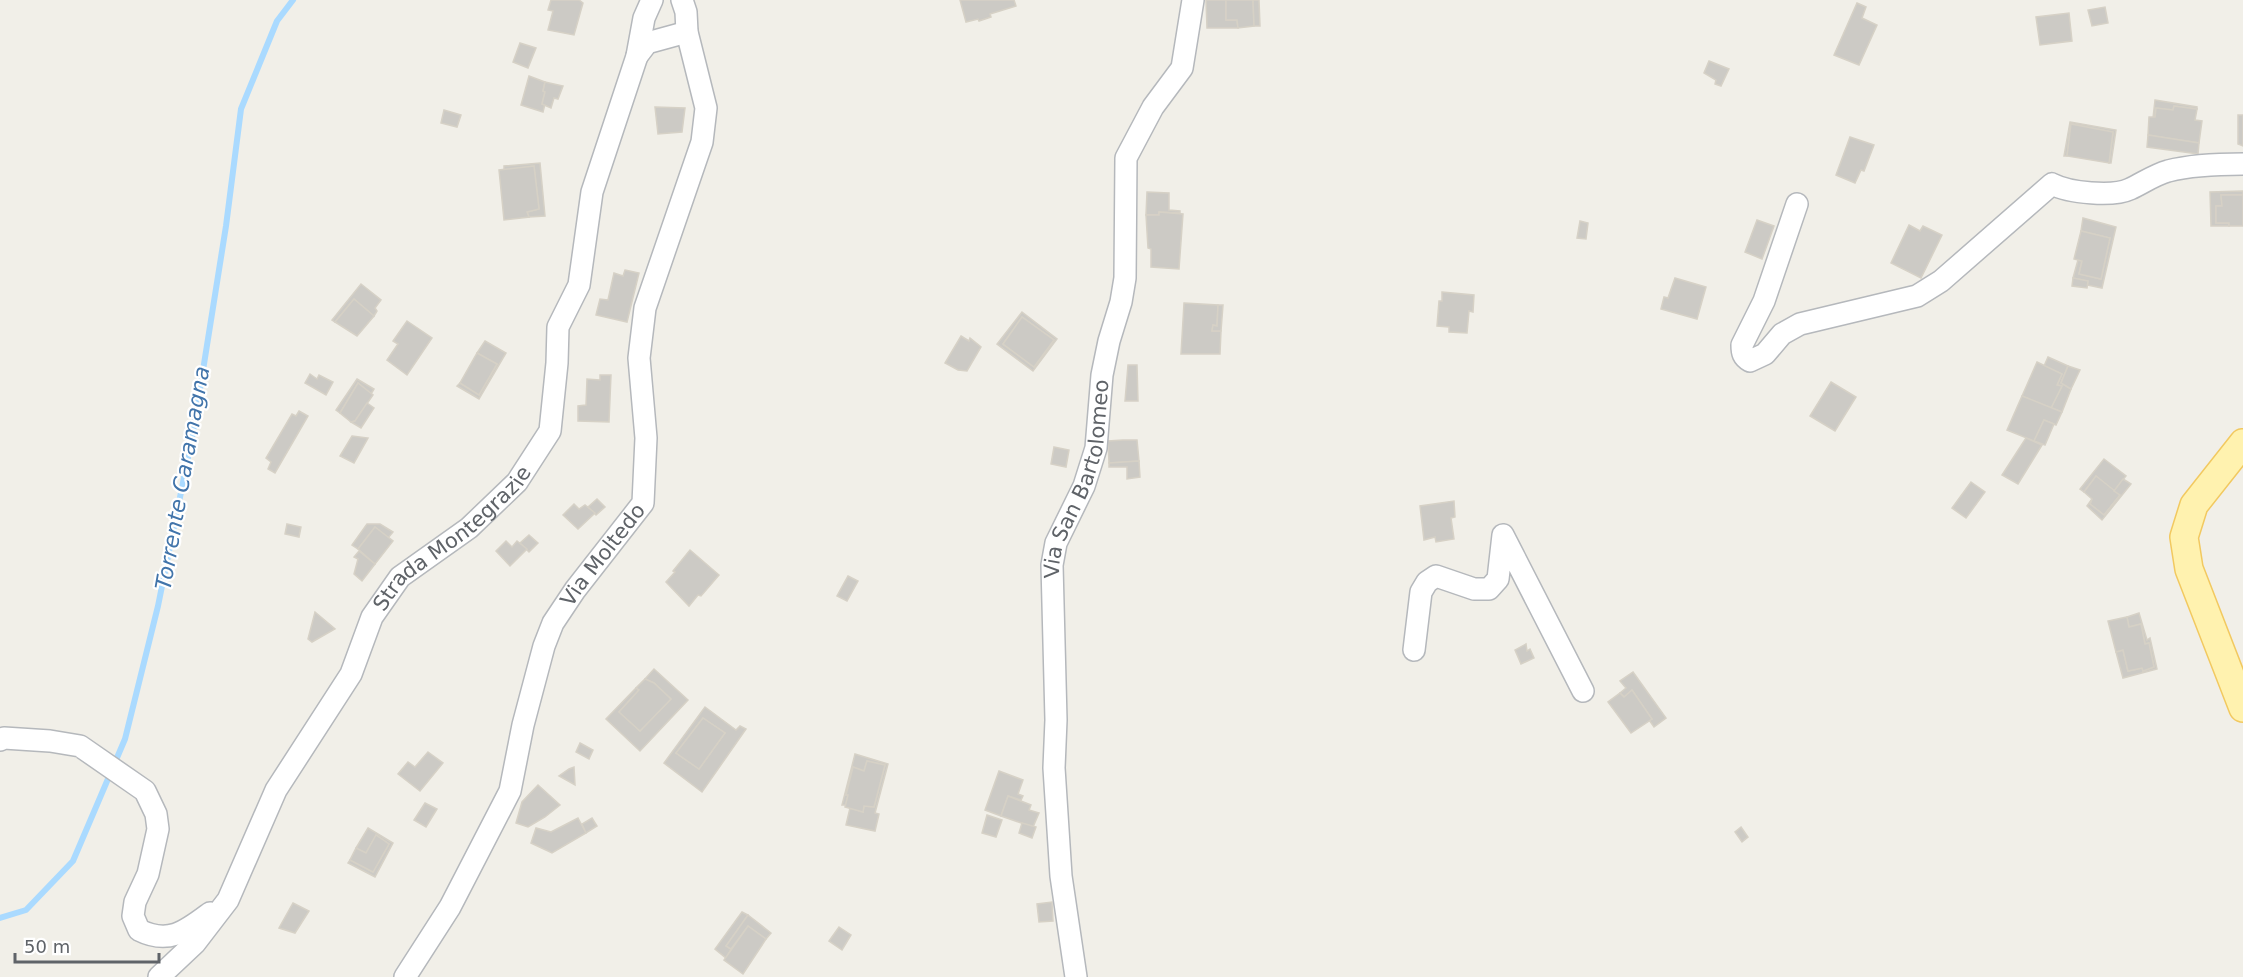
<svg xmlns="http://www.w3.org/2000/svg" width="2243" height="977" viewBox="0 0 2243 977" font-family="'DejaVu Sans',sans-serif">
	<rect width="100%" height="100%" fill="#f1efe8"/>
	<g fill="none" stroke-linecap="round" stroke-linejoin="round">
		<path stroke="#aadaff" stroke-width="6" d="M0 918 26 910 73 861 125 739 158 606 193 433 226 226 241 109 277 21 293 0"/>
	</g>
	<g fill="#cccac5" stroke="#d6d1c6" stroke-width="1.5" fill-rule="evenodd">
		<path d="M551 0H579L583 3 574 35 548 30 553 11 548 10Z"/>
		<path d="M960 0H1014L1016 6 990 14 991 17 979 21 978 19 966 22Z"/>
		<path d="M1206 0H1226V20H1237L1238 28H1207Z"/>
		<path d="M1226 0H1253L1254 26 1238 28 1237 20H1226Z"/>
		<path d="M1253 0H1259L1260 26H1254Z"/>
		<path d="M1857 3 1866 7 1862 18 1877 25 1859 65 1834 55Z"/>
		<path d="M2105 7 2108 23 2092 26 2088 10Z"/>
		<path d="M2069 13 2072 41 2040 45 2036 17Z"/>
		<path d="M520 43 536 48 528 68 513 62Z"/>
		<path d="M1709 61 1729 69 1721 86 1715 84 1716 80 1704 73Z"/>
		<path d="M529 76 545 82 543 91 545 92 542 104H545L543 112 521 105Z"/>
		<path d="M545 82 563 86 558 99 554 98 551 108 542 104 545 92 543 91Z"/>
		<path d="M2155 100 2197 107V109L2174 106 2173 110 2156 108 2155 117 2153 118Z"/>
		<path d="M2174 106 2197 109 2195 120 2202 121 2199 143 2148 135 2149 117H2155L2156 108 2173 110Z"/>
		<path d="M655 107 685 108 682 132 658 134Z"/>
		<path d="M444 110 461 115 457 127 441 123Z"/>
		<path d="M2238 115H2243V146L2238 144Z"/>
		<path d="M2070 122 2116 130 2111 163H2109L2113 132 2071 124 2067 156H2064Z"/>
		<path d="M2071 124 2113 132 2109 163 2067 156Z"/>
		<path d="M2148 135 2199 143 2198 154 2147 147Z"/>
		<path d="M1850 137 1874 145 1864 171 1861 170 1855 183 1836 175Z"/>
		<path d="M540 163 545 216 529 217 527 212 539 209 534 166 504 170V166Z"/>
		<path d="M534 166 539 209 527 212 529 217 504 220 499 170Z"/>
		<path d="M2243 191V195H2221L2222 206H2216V223H2229V226H2211L2210 192Z"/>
		<path d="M1147 192 1169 193V210L1180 211V213L1159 212V215H1146Z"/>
		<path d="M2221 195H2243V226H2229V223H2216V206H2222Z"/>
		<path d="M1159 212 1183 214 1179 269 1151 267V249L1148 248 1146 215H1159Z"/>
		<path d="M2083 218 2116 227 2102 288 2087 285 2088 281 2073 278 2078 260 2082 261 2079 274 2101 279 2110 238 2081 231Z"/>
		<path d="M1757 220 1774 226 1762 259 1745 252Z"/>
		<path d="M1580 221 1588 223 1586 239 1577 238Z"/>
		<path d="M1909 225 1920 231 1923 226 1942 235 1921 278 1891 263Z"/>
		<path d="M2081 231 2110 238 2101 279 2079 274 2082 261 2074 259Z"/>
		<path d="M625 270 639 273 627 322 596 315 600 299 608 300 614 273 623 276Z"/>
		<path d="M1675 278 1706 287 1697 319 1661 309 1664 297 1668 298Z"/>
		<path d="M2073 278 2088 281 2087 288 2072 286Z"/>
		<path d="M361 284 381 300 375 308 377 311 374 316 354 299 335 322 332 320Z"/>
		<path d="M1442 292 1474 295 1473 312 1469 311 1467 333 1449 332V327L1437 326 1439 301H1442Z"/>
		<path d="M354 299 374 316 357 336 335 322Z"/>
		<path d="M1184 303 1218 305 1217 326 1213 325 1212 331H1221L1220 354H1181Z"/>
		<path d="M1218 305H1223L1221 331H1212L1213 325 1217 326Z"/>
		<path d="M1022 312 1057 339 1033 371 997 344ZM1022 317 1054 340 1034 367 1003 344Z"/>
		<path d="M1022 317 1054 340 1034 367 1003 344Z"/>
		<path d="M407 321 432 338 407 375 387 360 398 344 393 341Z"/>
		<path d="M961 336 969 341 970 338 981 347 967 371 958 370 945 363Z"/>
		<path d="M485 341 506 353 479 399 457 386 460 383 479 395 497 364 477 353Z"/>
		<path d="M477 353 497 364 479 395 460 383Z"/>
		<path d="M2048 357 2068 366 2061 383 2071 389 2062 412 2051 408 2062 386 2057 385 2062 374 2044 366Z"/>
		<path d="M2037 362 2062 374 2057 385 2062 386 2051 408 2022 396Z"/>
		<path d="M1128 365H1137L1138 401H1125Z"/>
		<path d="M2068 366 2080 370 2071 389 2061 383Z"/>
		<path d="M310 374 317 379 319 375 333 382 326 395 305 383Z"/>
		<path d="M600 375H611L609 422 578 421V406L586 405 587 379 600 380Z"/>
		<path d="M357 379 374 389 371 394 358 383 340 413 336 410Z"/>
		<path d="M1831 382 1856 397 1835 431 1810 416Z"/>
		<path d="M358 383 373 395 355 421 351 422 340 413Z"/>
		<path d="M2022 396 2062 412 2056 425 2044 420 2034 441 2007 430Z"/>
		<path d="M367 403 374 408 361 428 351 422 355 421Z"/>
		<path d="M299 411 308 416 275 473 268 469 271 462 266 458 292 414 296 416Z"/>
		<path d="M2044 420 2054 424 2045 445 2034 441Z"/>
		<path d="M352 436 368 438 354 463 340 456Z"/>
		<path d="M2026 438 2042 445 2018 484 2002 475Z"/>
		<path d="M1123 440H1137L1139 461 1109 463 1108 441Z"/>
		<path d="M1054 447 1069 450 1066 467 1051 464Z"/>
		<path d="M2104 459 2126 476 2114 491 2096 476 2084 492 2080 489Z"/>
		<path d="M1139 461 1140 477 1127 479V467H1109V463Z"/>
		<path d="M2096 476 2120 495 2104 515 2090 504 2092 499 2084 492Z"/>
		<path d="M2123 479 2131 484 2102 520 2087 506 2092 499 2090 504 2104 515 2120 495 2114 491Z"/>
		<path d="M1971 482 1985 492 1966 518 1952 508Z"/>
		<path d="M597 499 605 507 596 515 588 507Z"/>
		<path d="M1454 501 1455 517 1451 518 1454 539 1436 542 1435 537 1424 540 1420 506Z"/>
		<path d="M574 504 579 509 585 505 595 513 578 529 563 515Z"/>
		<path d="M287 524 301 527 299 537 285 534Z"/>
		<path d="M367 524H380L393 532 388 538 375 527 358 549 352 545Z"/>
		<path d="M375 527 393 541 375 564 358 549Z"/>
		<path d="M529 535 538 543 529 552 520 543Z"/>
		<path d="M506 541 512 547 517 541 527 549 510 566 496 551Z"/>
		<path d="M690 550 719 575 701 596 698 595 689 606 666 582 675 572 673 571Z"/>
		<path d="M359 551 375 564 362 581 354 574 358 559 354 557Z"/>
		<path d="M848 576 858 581 847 601 837 596Z"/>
		<path d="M315 612 335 629 312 642 308 639Z"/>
		<path d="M2139 613 2147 640 2150 638 2157 669 2123 678 2116 652 2123 650 2128 671 2142 668 2143 671 2154 667 2149 643 2145 644 2141 624 2129 627 2127 617Z"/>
		<path d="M2127 617 2129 627 2141 624 2145 644 2149 643 2154 667 2143 671 2142 668 2128 671 2123 650 2116 652 2108 621Z"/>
		<path d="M1526 644 1527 651 1530 649 1534 658 1521 664 1515 650Z"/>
		<path d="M654 669 688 700 640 751 606 719 636 688 639 690 619 712 640 731 671 699 654 683 645 679Z"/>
		<path d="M1633 672 1666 718 1654 727 1649 720 1652 719 1632 690 1624 697 1620 693 1626 688 1620 681Z"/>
		<path d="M645 679 654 683 671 699 640 731 619 712 639 690 636 688Z"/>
		<path d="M1632 690 1652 719 1631 733 1608 702 1620 693 1624 697Z"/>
		<path d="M705 707 736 730 740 726 746 729 702 792 664 763ZM703 718 725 733 699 769 676 753Z"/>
		<path d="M703 718 725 733 699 769 676 753Z"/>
		<path d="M580 743 593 750 589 759 576 752Z"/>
		<path d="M428 752 443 763 420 791 398 774 408 762 415 767Z"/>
		<path d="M855 754 888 764 875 813 879 814 875 831 846 825 850 808 863 812 864 806 874 807 885 765 867 761 864 771 853 767 846 795H848L846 805H842Z"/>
		<path d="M867 761 885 765 874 807 864 806 863 812 845 807 848 795H846L853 767 864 771Z"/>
		<path d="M574 767 575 785 559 776 569 769Z"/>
		<path d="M999 771 1023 780 1018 794 1023 796 1021 800 1008 796 1001 816 985 810Z"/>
		<path d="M538 785 560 805 545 817 528 827 516 823 522 802Z"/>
		<path d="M1008 796 1031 805 1029 810 1039 813 1033 827 1001 816Z"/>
		<path d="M425 803 437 809 426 827 414 820Z"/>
		<path d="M987 815 1002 820 996 837 982 833Z"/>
		<path d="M578 818 586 833 552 853 531 843 536 828 551 832Z"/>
		<path d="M592 818 597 826 586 833 582 824Z"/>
		<path d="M1022 823 1036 827 1032 838 1019 833Z"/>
		<path d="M1741 827 1748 837 1742 842 1735 832Z"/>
		<path d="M368 828 393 843 375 877 348 863 350 860 373 872 389 844 376 835 366 853 356 848Z"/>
		<path d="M376 835 389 844 373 872 350 860 356 848 366 853Z"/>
		<path d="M1052 902 1053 921 1039 922 1037 904Z"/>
		<path d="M293 903 309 911 295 933 279 928Z"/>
		<path d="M742 912 748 915 726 946 731 949 726 958 715 949Z"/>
		<path d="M748 915 771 933 766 939 748 926 731 949 726 946Z"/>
		<path d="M748 926 766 939 743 974 724 960Z"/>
		<path d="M839 927 851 935 842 950 829 941Z"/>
	</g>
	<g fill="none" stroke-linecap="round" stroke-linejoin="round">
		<defs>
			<g id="minor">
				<path d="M637 56 647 43 687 32"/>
				<path d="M1797 204 1764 301 1742 345C1742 353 1743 357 1750 361L1765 354 1782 334 1800 324 1917 296 1941 281 2052 184C2069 193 2113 197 2130 189 2143 183 2154 175 2168 171 2191 165 2219 164 2243 164"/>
				<path d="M1414 650 1421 592 1427 582 1436 576 1474 589H1489L1498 579 1503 535 1583 691"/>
				<path d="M0 740 4 738 50 741 80 746 145 791 156 814 158 829 148 874 135 902 133 916 139 930C169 945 186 931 210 913"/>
				<path id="s1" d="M159 977 195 943 228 900 276 790 351 674 372 617 400 577 469 528 517 482 550 431 557 363 558 327 579 285 592 192 637 56 644 18 652 0"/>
				<path id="s2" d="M405 977 450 907 510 791 523 725 544 646 553 623 575 590 643 503 646 438 639 358 645 308 702 142 706 108 687 32 686 12 682 0"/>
				<path id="s3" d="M1076 977 1061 876 1054 768 1056 720 1052 565 1056 543 1084 486 1096 448 1102 375 1109 341 1121 302 1125 278 1126 158 1153 107 1182 68 1193 0"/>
			</g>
			<path id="major" d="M2243 443 2194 505 2184 537 2189 569 2243 708"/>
		</defs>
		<use href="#minor" stroke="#b5b8bc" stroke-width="24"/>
		<use href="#major" stroke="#f2c960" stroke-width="30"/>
		<use href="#minor" stroke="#fff" stroke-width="21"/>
		<use href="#major" stroke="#fff2af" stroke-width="27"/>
	</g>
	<g text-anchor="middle" stroke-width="4.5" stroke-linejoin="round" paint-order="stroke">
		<g font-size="21" fill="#5f6368" stroke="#fff">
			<text dy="7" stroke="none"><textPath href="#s3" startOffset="504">Via San Bartolomeo</textPath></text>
			<text dy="7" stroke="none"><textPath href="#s1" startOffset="536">Strada Montegrazie</textPath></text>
			<text dy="7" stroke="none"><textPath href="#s2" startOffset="472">Via Moltedo</textPath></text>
		</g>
		<g font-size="22" font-style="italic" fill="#4174aa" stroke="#fff">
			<text transform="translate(182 478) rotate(-80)" y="8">Torrente Caramagna</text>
		</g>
	</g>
	<path d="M15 953v9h144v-9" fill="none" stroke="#5f6368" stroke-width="3"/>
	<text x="24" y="953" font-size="18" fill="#5f6368" stroke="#ffffff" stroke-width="4.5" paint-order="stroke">50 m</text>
</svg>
